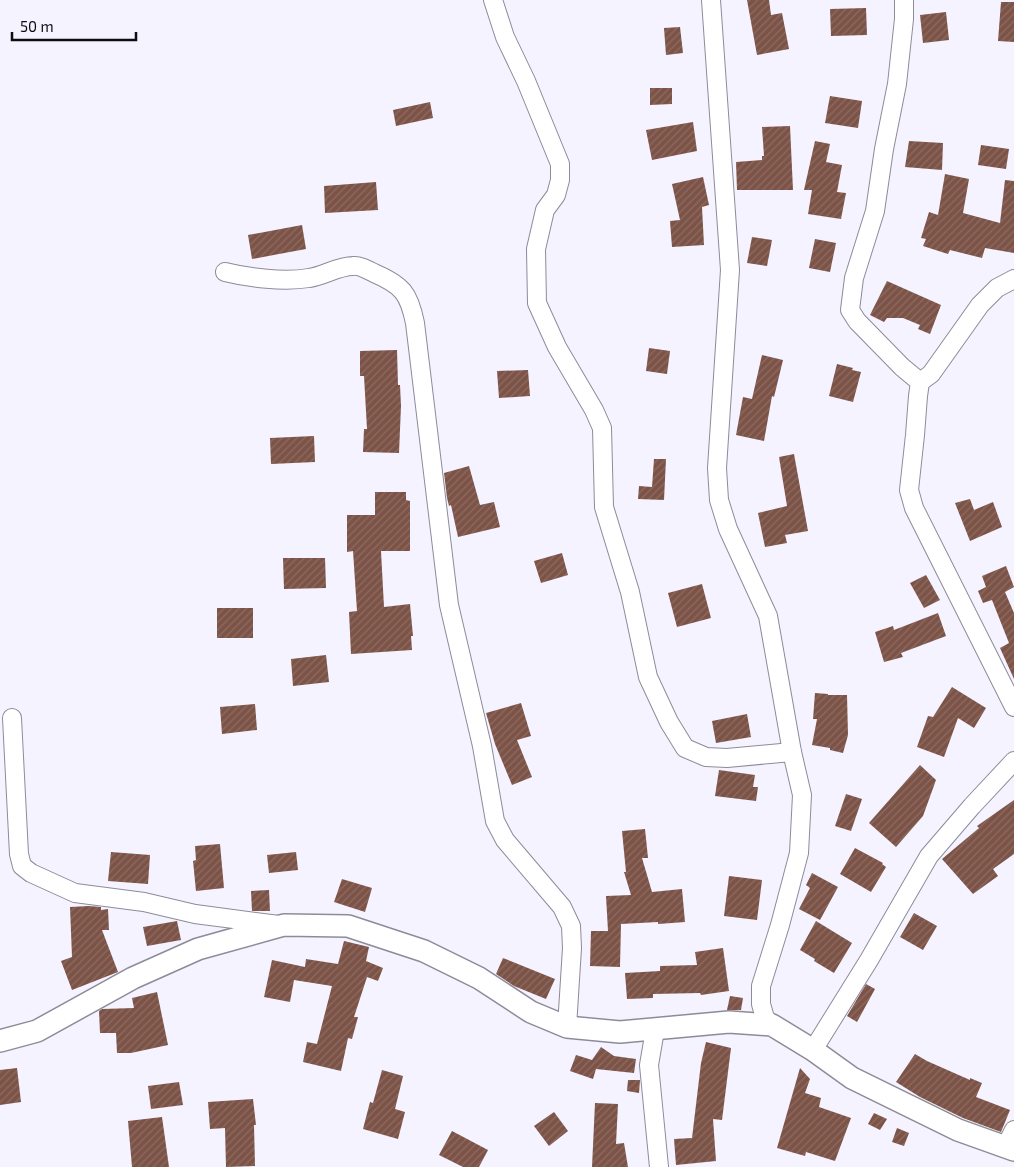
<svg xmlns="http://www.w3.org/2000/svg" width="1014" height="1167" viewBox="0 0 1014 1167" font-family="'Exo 2',sans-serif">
	<defs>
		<pattern id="building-hatch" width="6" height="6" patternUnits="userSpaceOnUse" patternTransform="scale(1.25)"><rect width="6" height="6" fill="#7d5347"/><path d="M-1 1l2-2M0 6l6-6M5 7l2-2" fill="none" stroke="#8b6c63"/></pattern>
	</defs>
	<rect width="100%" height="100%" fill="#f5f3ff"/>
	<g fill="url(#building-hatch)">
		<path d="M747 0H769L771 15 782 13 789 49 757 55Z"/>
		<path d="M1001 2H1014V42L998 41Z"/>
		<path d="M866 8 867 35 831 36 830 9Z"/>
		<path d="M946 12 949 40 923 43 920 15Z"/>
		<path d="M680 27 683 53 666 55 664 28Z"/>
		<path d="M650 88H672V104L650 105Z"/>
		<path d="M830 96 862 101 858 128 825 123Z"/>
		<path d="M430 102 433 118 396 126 393 110Z"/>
		<path d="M693 122 697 151 652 160 646 130Z"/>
		<path d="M790 126 793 190H737L736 162 762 160V156H764L762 127Z"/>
		<path d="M815 141 830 144 826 162 842 165 837 192 846 193 841 219 808 214 812 190H804Z"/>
		<path d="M909 141 943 143 942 170 905 167Z"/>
		<path d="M981 145 1009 149 1006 169 978 165Z"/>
		<path d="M945 174 969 179 963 213 1000 223 1005 180 1014 181V253L985 248 982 258 950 250 948 254 923 246 926 239 921 238 929 212 938 215Z"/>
		<path d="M703 177 709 205 702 207 704 245 672 247 670 221 680 220 672 184Z"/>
		<path d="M376 182 378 210 325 213 324 186Z"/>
		<path d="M302 225 306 249 252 259 248 235Z"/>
		<path d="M752 237 772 240 767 266 747 263Z"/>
		<path d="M815 239 836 243 830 272 809 268Z"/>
		<path d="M887 281 941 305 930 334 918 329 920 325 903 318H887L884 322 870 315Z"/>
		<path d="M649 348 670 351 667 374 646 371Z"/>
		<path d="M397 350 398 385H400L401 406 399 453 363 452 364 429H367L364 376H360V351Z"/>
		<path d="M762 355 783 360 774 397 772 396 764 441 736 435 743 397 752 399Z"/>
		<path d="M837 364 853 368 852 370 861 372 853 402 829 396Z"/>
		<path d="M528 370 530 396 499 398 497 371Z"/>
		<path d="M314 436 315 462 271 464 270 438Z"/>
		<path d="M794 454 808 531 785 535 787 543 765 547 758 513 787 506 779 457Z"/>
		<path d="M654 459H666L664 500 638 499 639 486 652 487Z"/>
		<path d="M469 466 480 505 494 502 500 527 458 537 451 505 449 506 447 498 444 473Z"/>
		<path d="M375 492H406V500L410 501V551H381L384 607 410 604 413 636H411L412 650 351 654 349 612 357 611 353 551 347 552V515H375Z"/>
		<path d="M970 499 974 510 993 502 1002 527 970 541 955 503Z"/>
		<path d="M562 553 568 575 541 583 534 561Z"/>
		<path d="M283 558H325L326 588 284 589Z"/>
		<path d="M1006 566 1014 587 1005 592 1014 613V679L1000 648 1009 643 992 600 983 603 978 591 986 587 982 576Z"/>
		<path d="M926 575 940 600 924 608 910 583Z"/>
		<path d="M702 584 711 618 677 627 668 593Z"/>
		<rect x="217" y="608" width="36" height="30"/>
		<path d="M938 613 946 636 901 653 903 657 884 662 875 632 893 626 894 630Z"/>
		<path d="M326 655 329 682 293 686 291 659Z"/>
		<path d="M952 687 986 708 974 728 958 718 944 757 917 747 928 716 933 717Z"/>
		<path d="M815 693 828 694V695H847L848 735 843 753 830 750V748L812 745 817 719H813Z"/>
		<path d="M521 703 531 736 517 740 532 777 512 785 495 744 486 713Z"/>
		<path d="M255 704 257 730 222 734 220 707Z"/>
		<path d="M747 714 751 737 716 743 712 721Z"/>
		<path d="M920 765 936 780 923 816 896 847 869 823Z"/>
		<path d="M719 770 755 775 753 787H758L756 801 715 796Z"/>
		<path d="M846 794 862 799 851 831 835 826Z"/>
		<path d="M1014 800V854L993 869 998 876 973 894 942 859 979 828 977 826Z"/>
		<path d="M645 829 648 858H642L652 892 682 889 685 922 658 924V922L621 924 620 967 590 966 591 931H608L606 896 631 895 624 872H626L622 831Z"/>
		<path d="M220 844 224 888 196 891 193 861 196 860 195 846Z"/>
		<path d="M855 848 883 863 882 864 886 867 871 892 840 874Z"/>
		<path d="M111 852 150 855 148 884 108 881Z"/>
		<path d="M296 852 298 870 269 873 267 855Z"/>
		<path d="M812 873 838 887 820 920 799 909 810 888 806 885Z"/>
		<path d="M729 876 762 880 757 920 724 916Z"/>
		<path d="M342 879 372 888 365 912 334 902Z"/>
		<path d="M269 890 270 911H252L251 891Z"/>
		<path d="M89 906 101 907V910L108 909 109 930H102L118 972 72 990 61 961 72 957 70 907Z"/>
		<path d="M914 913 937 926 923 950 900 937Z"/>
		<path d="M177 921 181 940 147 946 143 927Z"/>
		<path d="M816 921 852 943 834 973 814 961 815 959 800 950Z"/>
		<path d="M344 941 369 947 366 961 383 968 378 981 367 977 354 1017H358L352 1039 348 1038 341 1071 303 1062 307 1042 317 1044 332 986 294 980 290 1002 264 997 272 960 305 967 306 959 338 964Z"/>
		<path d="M723 948 729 991 701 995 700 993 653 994V998L627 999 625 973 660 971V966L697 965 695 952Z"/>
		<path d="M503 958 555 979 546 999 514 986 496 974Z"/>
		<path d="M866 984 875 989 857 1022 847 1016Z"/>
		<path d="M157 992 168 1045 131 1053H117L116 1033H100L99 1011 102 1009 134 1008 132 998Z"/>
		<path d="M730 996 743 998 741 1010H727Z"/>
		<path d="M706 1042 731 1048 722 1120 713 1119 716 1161 676 1165 674 1139 692 1138 701 1063Z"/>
		<path d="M601 1047 614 1056 636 1059 634 1073 596 1069 593 1079 570 1071 576 1055 592 1060Z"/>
		<path d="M915 1054 927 1061 970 1080V1078L982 1083 976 1097 1010 1110 1001 1132 963 1118 920 1097 896 1082Z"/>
		<path d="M17 1068 21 1102 0 1105V1070Z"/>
		<path d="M800 1068 810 1079 805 1093 821 1098 819 1107 851 1118 835 1161 806 1152 805 1156 777 1148Z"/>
		<path d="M382 1070 403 1076 395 1109 405 1112 398 1139 363 1129 370 1102 373 1103Z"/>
		<path d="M628 1080H640L639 1093 627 1091Z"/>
		<path d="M179 1082 183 1105 151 1109 148 1086Z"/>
		<path d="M253 1099 256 1125H254L255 1166 226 1167 225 1128 210 1129 208 1102Z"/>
		<path d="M595 1103 618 1104 616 1144 624 1143 628 1167H592Z"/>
		<path d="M554 1112 568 1131 549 1146 534 1126Z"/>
		<path d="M874 1113 887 1119 880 1130 868 1124Z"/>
		<path d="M162 1117 169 1167H132L128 1121Z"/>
		<path d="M897 1128 909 1133 904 1146 892 1142Z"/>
		<path d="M452 1131 488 1150 479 1167H463L439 1155Z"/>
	</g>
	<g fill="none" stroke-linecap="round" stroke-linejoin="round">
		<defs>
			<g id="minor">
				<path d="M493 0 505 37 526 81 560 164V180L556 195 545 210 536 249 537 303 557 347 594 410 602 428 604 507 630 592 648 677 669 722 685 748 706 757 727 758 792 752"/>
				<path d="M711 0 730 270 717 468 719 500 728 529 768 616 792 752 802 795 799 853 780 925 761 986V1004L765 1018 772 1025"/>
				<path d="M904 0V19L897 84 884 149 875 211 854 278 850 310 857 321 902 367 920 382"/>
				<path d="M225 272C249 278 284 282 309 278 324 276 338 266 353 266 359 265 368 270 374 273 402 285 409 293 415 323L449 605 482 746 495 821 505 840 562 907 571 926 572 948 567 1027"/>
				<path d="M1014 279 997 288 980 305 931 374 920 382 918 396 915 435 909 490 914 508 1014 707"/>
				<path d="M12 718 19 854 22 866 31 873 75 893 144 902 195 914 279 925"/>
				<path d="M655 1030 649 1065 659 1167"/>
				<path d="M813 1050 869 960 929 856 972 806 1014 761"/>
				<path d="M1005 1148 1014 1130"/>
			</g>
			<path id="tertiary" d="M0 1041 37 1031 133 978 198 949 284 925 348 926 424 951 479 978 531 1012 567 1027 620 1032 729 1022 772 1025 813 1050 852 1078 958 1130 1014 1150"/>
		</defs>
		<use href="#minor" stroke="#8e8b98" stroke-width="20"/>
		<use href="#tertiary" stroke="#8e8b98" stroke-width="24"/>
		<use href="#minor" stroke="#fff" stroke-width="18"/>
		<use href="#tertiary" stroke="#fff" stroke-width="21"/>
	</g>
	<path d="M12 32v8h124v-8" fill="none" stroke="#0d0d11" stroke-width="2.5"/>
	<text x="20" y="32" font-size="15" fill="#0d0d11" stroke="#f5f3ff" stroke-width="4" paint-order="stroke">50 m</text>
</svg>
